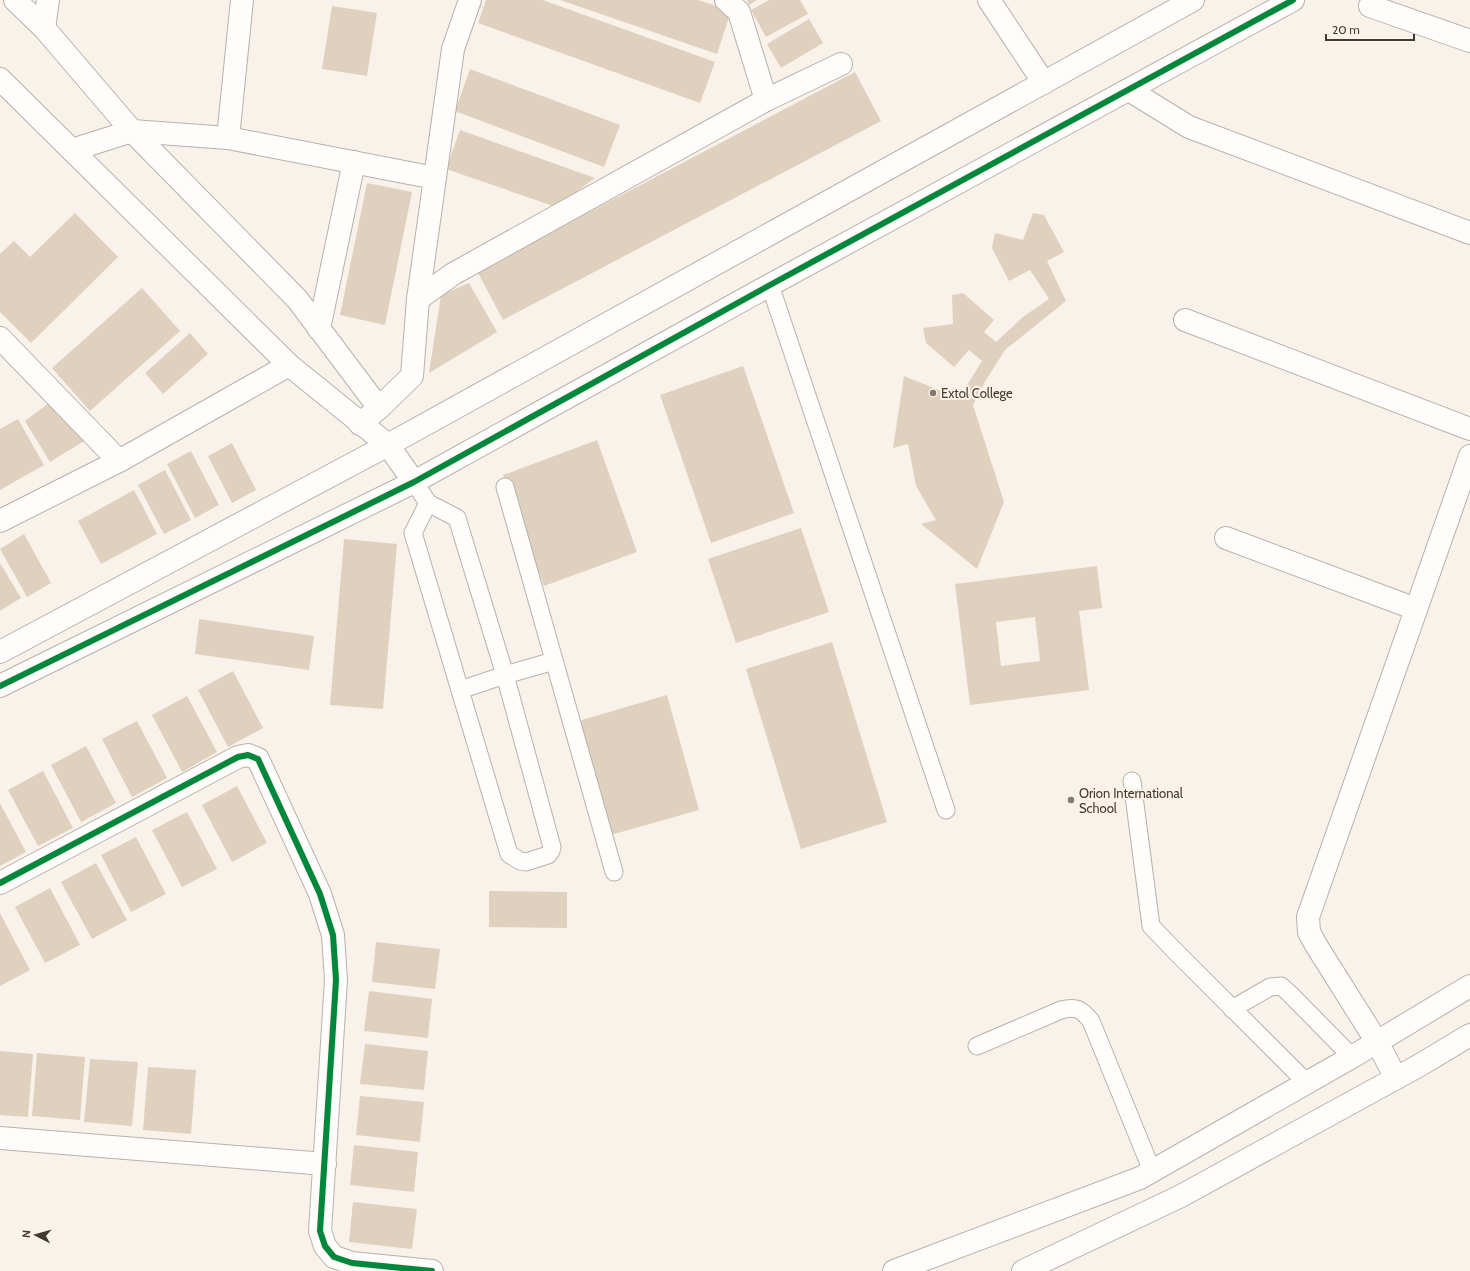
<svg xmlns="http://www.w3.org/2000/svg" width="1470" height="1271" viewBox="0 0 1470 1271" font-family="Cabin,sans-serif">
	<rect width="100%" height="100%" fill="#f8f2eb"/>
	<g fill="#e0d1be" fill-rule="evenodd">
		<path d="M486 0H543L715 62 700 103 478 23Z"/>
		<path d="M560 0H698L731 11 717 54Z"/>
		<path d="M747 0H757L749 5Z"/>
		<path d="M769 0H800L808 14 766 37 751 10Z"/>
		<path d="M332 6 377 13 367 76 322 69Z"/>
		<path d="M809 19 823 43 781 68 767 44Z"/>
		<path d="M470 69 620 125 604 167 455 111Z"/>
		<path d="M855 72 881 121 503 320 477 271Z"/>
		<path d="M460 130 595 178 556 207 446 169Z"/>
		<path d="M367 183 412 192 385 325 340 315Z"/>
		<path d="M75 213 118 257 31 343 0 312V254L14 241 30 257Z"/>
		<path d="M1033 213 1044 215 1064 252 1047 261 1066 301 1005 350 986 380 973 405 1004 502 977 569 921 524 936 520 916 486 908 444 893 448 904 376 959 398 982 361 969 350 954 367 926 343 923 328 953 324 952 295 963 293 994 320 984 332 996 342 1023 317 1049 299 1030 270 1009 281 992 248 995 233 1023 240Z"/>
		<path d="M469 283 497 332 429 373 441 295Z"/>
		<path d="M142 288 180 331 90 411 52 368Z"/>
		<path d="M190 333 208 354 163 394 145 373Z"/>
		<path d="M743 366 794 513 711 543 660 395Z"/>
		<path d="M49 403 84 441 50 462 25 421Z"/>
		<path d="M18 419 44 465 0 490V429Z"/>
		<path d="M597 440 637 552 544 586 503 475Z"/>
		<path d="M232 443 256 490 232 503 208 456Z"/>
		<path d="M191 451 219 505 195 518 167 464Z"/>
		<path d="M165 470 191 520 164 534 138 485Z"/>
		<path d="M134 490 157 534 101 564 78 521Z"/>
		<path d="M801 528 829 612 736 643 708 559Z"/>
		<path d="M24 534 51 583 27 597 0 549Z"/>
		<path d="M344 539 397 544 383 709 330 705Z"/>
		<path d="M0 563 21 598 0 611Z"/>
		<path d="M1097 566 1102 608 1079 611 1089 690 970 705 955 584ZM1035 617 1040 661 1001 666 996 622Z"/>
		<path d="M199 619 314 636 309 670 195 654Z"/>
		<path d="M832 642 887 822 801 849 746 669Z"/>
		<path d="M233 671 263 728 228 747 198 690Z"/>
		<path d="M667 695 699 810 607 836 575 722Z"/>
		<path d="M187 696 217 752 182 772 152 715Z"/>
		<path d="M137 721 167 778 132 797 102 739Z"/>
		<path d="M86 746 116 803 81 822 51 765Z"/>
		<path d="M43 771 73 828 38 846 8 790Z"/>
		<path d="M237 786 267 843 232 862 202 805Z"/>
		<path d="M0 803 26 852 0 866Z"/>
		<path d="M187 812 217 869 182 887 152 830Z"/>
		<path d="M136 837 166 894 131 912 101 855Z"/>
		<path d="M96 863 127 920 92 939 61 882Z"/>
		<path d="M50 888 80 945 45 963 15 907Z"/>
		<path d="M489 891 567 892V928L489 927Z"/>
		<path d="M0 913 30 970 0 986Z"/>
		<path d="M376 942 440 949 435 989 372 982Z"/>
		<path d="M369 991 432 999 428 1038 364 1031Z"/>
		<path d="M365 1044 428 1051 424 1090 360 1084Z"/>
		<path d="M0 1051 33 1054 28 1117 0 1115Z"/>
		<path d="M37 1053 85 1057 80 1120 32 1116Z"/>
		<path d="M90 1059 138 1062 132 1126 84 1122Z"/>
		<path d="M148 1067 196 1070 191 1134 143 1130Z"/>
		<path d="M360 1096 424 1102 420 1142 356 1135Z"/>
		<path d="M354 1145 418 1152 414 1192 350 1185Z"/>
		<path d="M353 1202 417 1209 412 1249 349 1242Z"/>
	</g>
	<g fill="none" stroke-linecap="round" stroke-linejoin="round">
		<defs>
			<g id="service">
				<path d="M770 285 946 810"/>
				<path d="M414 482 428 503 457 518 505 675 552 847 551 851 548 855 526 862 520 861 509 854 413 533 428 503"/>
				<path d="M505 487 614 872"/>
				<path d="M460 690 505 675 554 661"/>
				<path d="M1132 781 1151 926 1175 951 1306 1082"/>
				<path d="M1232 1009 1270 987 1281 986 1290 994 1352 1057"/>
				<path d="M977 1046 1061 1010C1077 1006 1081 1009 1091 1021L1152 1171"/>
			</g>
			<g id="minor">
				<path d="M15 0 44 28 132 131 297 299 379 408"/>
				<path d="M726 0 739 12 766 100"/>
				<path d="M989 0 1044 83"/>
				<path d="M1370 6 1470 41"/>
				<path d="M44 28 48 0"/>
				<path d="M1129 90 1189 127 1205 133 1470 233"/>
				<path d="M228 138 242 0"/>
				<path d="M72 150 132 131 228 138 435 178"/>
				<path d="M418 299 453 49 470 0"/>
				<path d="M1185 320 1470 429"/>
				<path d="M319 329 354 162"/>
				<path d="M0 338 119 461"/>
				<path d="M360 424 379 408 412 376 418 299 453 274 766 100 841 64"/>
				<path d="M0 521 119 461 289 365"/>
				<path d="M1226 538 1416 609"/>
				<path d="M0 883 238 757 248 755 258 759 320 894 333 935 336 980 320 1231 325 1246 334 1257 352 1263 432 1271"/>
				<path d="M1396 1078 1377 1042 1316 945 1309 932 1308 917 1470 456"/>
				<path d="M0 1138 325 1164"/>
			</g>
			<g id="tertiary">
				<path d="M0 79 289 365 388 445 414 482"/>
				<path d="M0 652 388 445 1193 0"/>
				<path d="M0 686 414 482 770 285 1293 0"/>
				<path d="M894 1271 1140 1178 1352 1057 1470 986"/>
				<path d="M1023 1271 1179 1197 1420 1065 1470 1035"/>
			</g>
		</defs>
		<use href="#service" stroke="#b7b1aa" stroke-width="19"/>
		<use href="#minor" stroke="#b7b1aa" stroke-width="24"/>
		<use href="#tertiary" stroke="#b7b1aa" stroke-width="24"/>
		<use href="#service" stroke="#fefdfc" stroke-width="17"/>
		<use href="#minor" stroke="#fefdfc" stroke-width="22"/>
		<use href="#tertiary" stroke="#fefdfc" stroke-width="22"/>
		<defs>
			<g id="cycleway">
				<path d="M0 686 414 482 770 285 1293 0"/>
				<path d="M0 883 238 757 248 755 258 759 320 894 333 935 336 980 320 1231 325 1246 334 1257 352 1263 432 1271"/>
			</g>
		</defs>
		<use href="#cycleway" stroke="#fdf2e6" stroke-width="8"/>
		<use href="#cycleway" stroke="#00873e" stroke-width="6"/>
	</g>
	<g fill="#817a73" stroke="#fdf2e6" stroke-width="1.5">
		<circle cx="933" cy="393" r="4"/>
		<circle cx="1071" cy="800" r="4"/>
	</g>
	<g text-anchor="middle" stroke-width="4" stroke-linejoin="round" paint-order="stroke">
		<g font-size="13" fill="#413a32" stroke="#fdf2e6" text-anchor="start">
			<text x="941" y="398">Extol College</text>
			<text x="1079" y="798">Orion International<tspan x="1079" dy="15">School</tspan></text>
		</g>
	</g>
	<g transform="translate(36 1235) rotate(276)" stroke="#fdf2e6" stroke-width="3" paint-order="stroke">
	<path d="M0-3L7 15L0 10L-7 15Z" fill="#413a32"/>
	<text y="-6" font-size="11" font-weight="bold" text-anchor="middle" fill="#413a32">N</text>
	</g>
	<path d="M1326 34v6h88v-6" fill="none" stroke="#413a32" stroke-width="2"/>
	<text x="1332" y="34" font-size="12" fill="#413a32" stroke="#fdf2e6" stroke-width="3" paint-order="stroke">20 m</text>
</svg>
